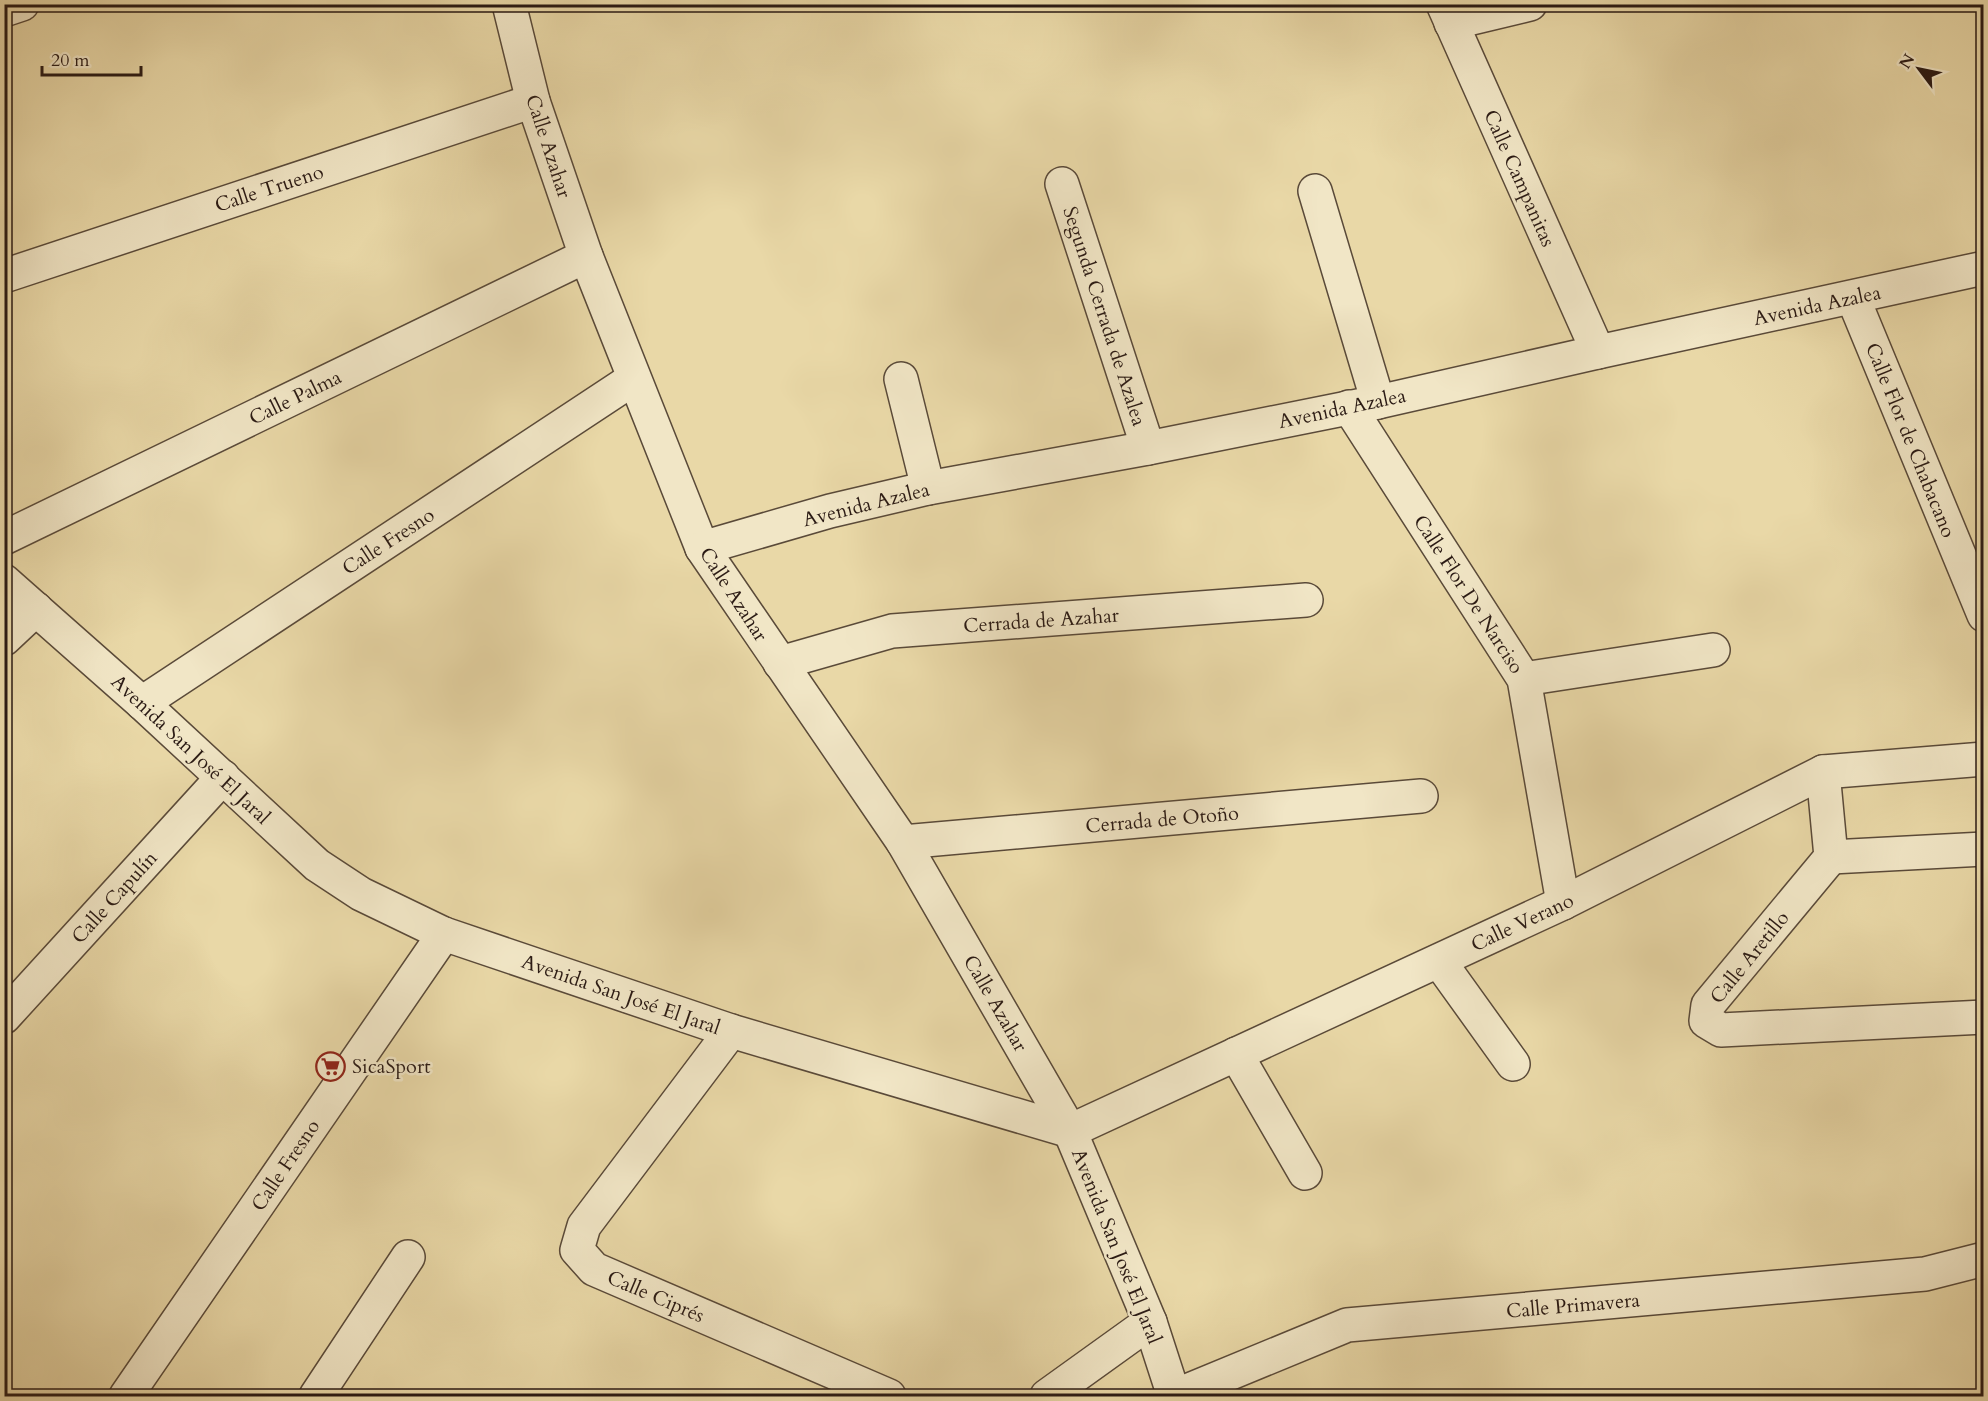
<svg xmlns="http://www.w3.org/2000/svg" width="1988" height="1401" viewBox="0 0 1988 1401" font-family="Cardo,serif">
	<rect width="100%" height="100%" fill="#e9d8a7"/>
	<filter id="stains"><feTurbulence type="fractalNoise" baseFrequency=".00333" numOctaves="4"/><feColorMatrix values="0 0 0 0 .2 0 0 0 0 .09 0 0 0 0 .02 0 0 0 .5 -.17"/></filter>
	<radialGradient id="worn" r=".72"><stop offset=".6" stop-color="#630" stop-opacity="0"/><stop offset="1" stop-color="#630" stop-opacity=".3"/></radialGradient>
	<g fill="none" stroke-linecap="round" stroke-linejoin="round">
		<defs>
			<g id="minor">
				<path d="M509 4 533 101 586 256 702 548 903 842 1070 1131 1150 1322 1174 1396"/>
				<path d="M1443 4 1598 352"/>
				<path d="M4 10 22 4"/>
				<path d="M1451 23 1530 4"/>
				<path d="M1062 184 1148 448"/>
				<path d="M1315 191 1378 402"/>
				<path d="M4 276 533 101"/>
				<path d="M1853 298 1984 615"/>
				<path d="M901 379 928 488"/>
				<path d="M1349 407 1524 679 1563 903"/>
				<path d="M4 538 586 256"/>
				<path d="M702 548 830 511 928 488 1148 448 1378 402 1598 352 1984 268"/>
				<path d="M4 581 142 703 317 865 361 894 444 934 731 1031 1070 1131"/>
				<path d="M4 639 36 609"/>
				<path d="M780 663 892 631 1306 600"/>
				<path d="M1524 679 1713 650"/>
				<path d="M142 703 633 379"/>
				<path d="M1823 772 1831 857 1708 1005 1706 1021 1721 1030 1984 1017"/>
				<path d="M903 842 1421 796"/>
				<path d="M1831 857 1984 849"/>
				<path d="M1439 961 1513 1064"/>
				<path d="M4 1017 223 777"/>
				<path d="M731 1031 584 1226 577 1250 594 1269 889 1396"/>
				<path d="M1236 1054 1305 1173"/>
				<path d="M1070 1131 1563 903 1823 772 1984 759"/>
				<path d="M126 1396 444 934"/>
				<path d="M316 1396 408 1257"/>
				<path d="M1047 1396 1150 1322"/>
				<path d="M1175 1396 1347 1325 1925 1274 1984 1259"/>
			</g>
		</defs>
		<use href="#minor" stroke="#5a4a39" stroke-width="36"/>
		<use href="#minor" stroke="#f1e6c6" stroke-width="33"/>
	</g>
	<defs>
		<symbol id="supermarket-ring" viewBox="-11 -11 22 22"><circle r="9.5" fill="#f1e6c6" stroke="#8f2418" stroke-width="1.5"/><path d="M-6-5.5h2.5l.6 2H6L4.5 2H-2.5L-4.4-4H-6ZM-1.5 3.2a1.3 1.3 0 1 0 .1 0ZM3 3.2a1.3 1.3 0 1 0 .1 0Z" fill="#8f2418"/></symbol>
	</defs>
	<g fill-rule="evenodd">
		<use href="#supermarket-ring" x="314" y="1050" width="33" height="33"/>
	</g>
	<g text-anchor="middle" stroke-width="5" stroke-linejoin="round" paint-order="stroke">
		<g font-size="20" fill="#2a1a14" stroke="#f1e6c6">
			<text transform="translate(549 146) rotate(72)" y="7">Calle Azahar</text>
			<text transform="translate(1520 178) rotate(66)" y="7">Calle Campanitas</text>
			<text transform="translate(269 188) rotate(-18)" y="7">Calle Trueno</text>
			<text transform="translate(1817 305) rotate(-12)" y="7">Avenida Azalea</text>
			<text transform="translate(1105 316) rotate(72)" y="7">Segunda Cerrada de Azalea</text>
			<text transform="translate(295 397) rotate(-26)" y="7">Calle Palma</text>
			<text transform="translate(1342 408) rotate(-12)" y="7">Avenida Azalea</text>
			<text transform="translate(1911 440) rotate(68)" y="7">Calle Flor de Chabacano</text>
			<text transform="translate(866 504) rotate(-14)" y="7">Avenida Azalea</text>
			<text transform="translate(388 541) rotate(-33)" y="7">Calle Fresno</text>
			<text transform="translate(734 594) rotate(57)" y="7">Calle Azahar</text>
			<text transform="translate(1469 594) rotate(57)" y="7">Calle Flor De Narciso</text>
			<text transform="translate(1041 620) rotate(-4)" y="7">Cerrada de Azahar</text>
			<text transform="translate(191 749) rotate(43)" y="7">Avenida San José El Jaral</text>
			<text transform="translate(1162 819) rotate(-5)" y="7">Cerrada de Otoño</text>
			<text transform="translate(114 897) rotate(-48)" y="7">Calle Capulín</text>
			<text transform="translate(1522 922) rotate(-25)" y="7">Calle Verano</text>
			<text transform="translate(1749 957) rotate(-51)" y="7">Calle Aretillo</text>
			<text transform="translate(621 994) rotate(19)" y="7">Avenida San José El Jaral</text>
			<text transform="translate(996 1003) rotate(60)" y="7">Calle Azahar</text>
			<text transform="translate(285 1165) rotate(-56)" y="7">Calle Fresno</text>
			<text transform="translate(1117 1246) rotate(68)" y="7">Avenida San José El Jaral</text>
			<text transform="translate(656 1296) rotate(23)" y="7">Calle Ciprés</text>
			<text transform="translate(1573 1305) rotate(-5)" y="7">Calle Primavera</text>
		</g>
		<g font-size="20" fill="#2a1a14" stroke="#f1e6c6" text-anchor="start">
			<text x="352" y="1073">SicaSport</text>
		</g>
	</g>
	<rect width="1988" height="1401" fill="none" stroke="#e9d8a7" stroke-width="24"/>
	<rect x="6" y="6" width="1976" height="1389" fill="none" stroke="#2a1a14" stroke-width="3"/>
	<rect x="12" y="12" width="1964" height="1377" fill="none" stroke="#2a1a14" stroke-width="1.5"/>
	<g transform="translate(1919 69) rotate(302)" stroke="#f1e6c6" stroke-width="4.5" paint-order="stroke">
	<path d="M0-4.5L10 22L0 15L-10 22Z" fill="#2a1a14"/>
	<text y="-9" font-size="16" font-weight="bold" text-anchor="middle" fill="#2a1a14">N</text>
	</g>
	<path d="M42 66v9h99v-9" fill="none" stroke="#2a1a14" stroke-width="3"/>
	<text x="51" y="66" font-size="18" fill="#2a1a14" stroke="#f1e6c6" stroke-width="4.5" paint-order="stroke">20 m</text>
	<rect width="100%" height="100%" filter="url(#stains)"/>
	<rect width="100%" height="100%" fill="url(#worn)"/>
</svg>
